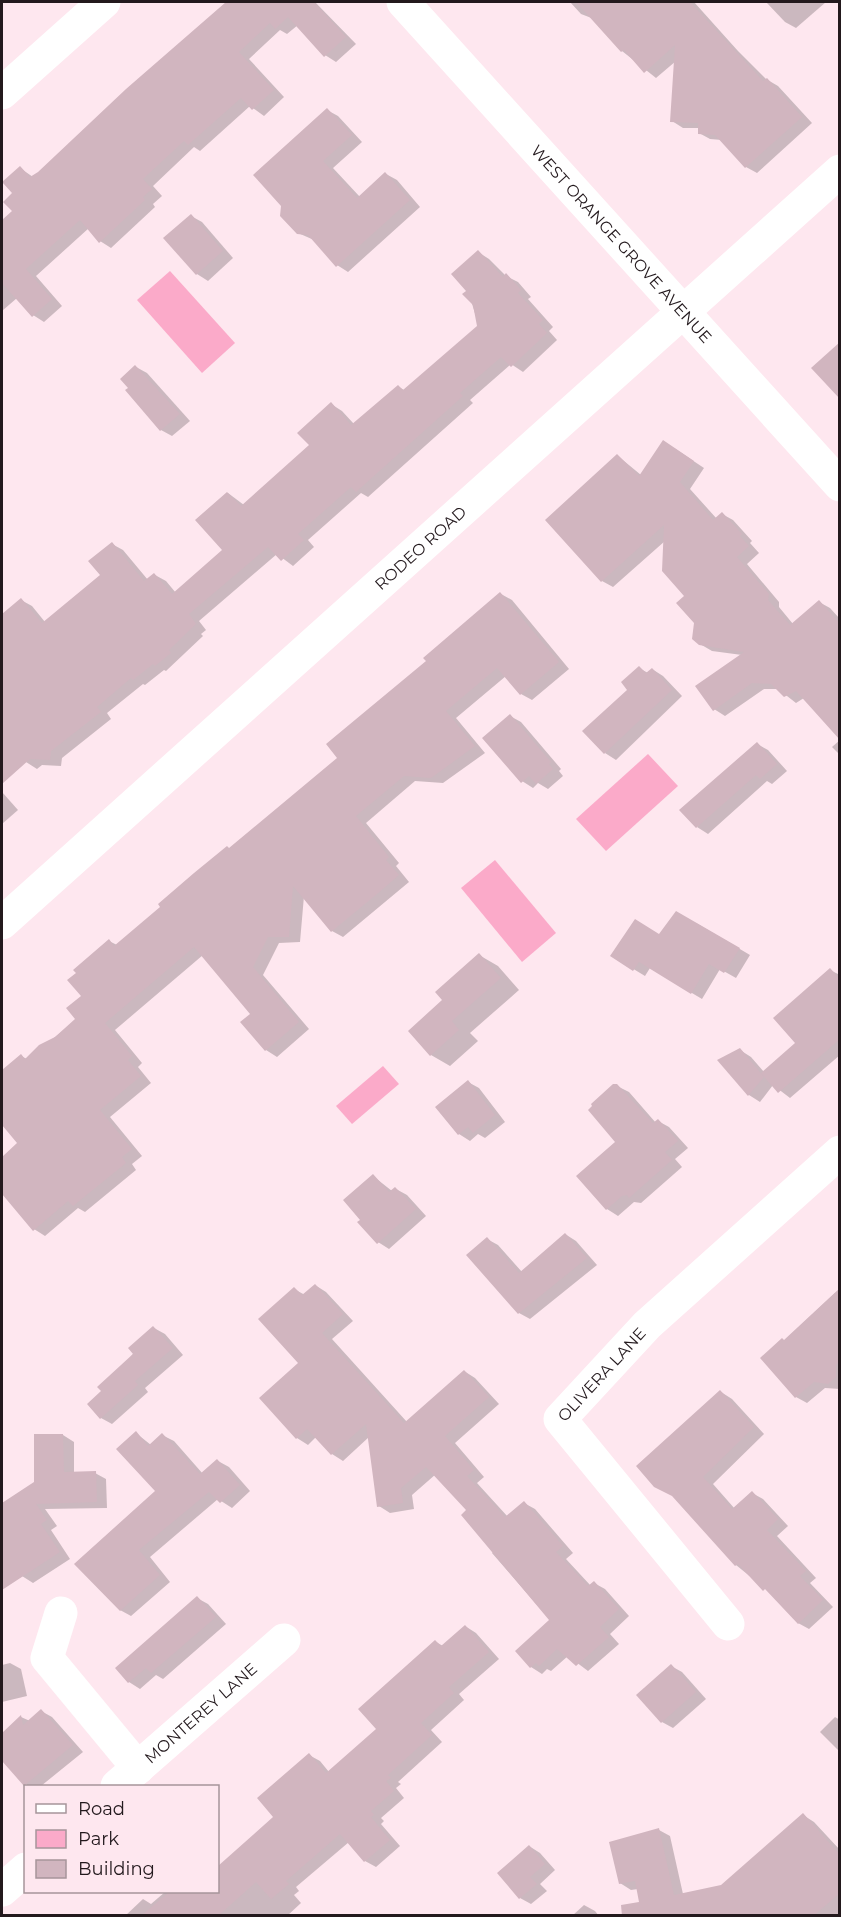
<svg xmlns="http://www.w3.org/2000/svg" width="841" height="1917" viewBox="0 0 841 1917" font-family="Montserrat,sans-serif">
	<rect width="100%" height="100%" fill="#fee7ef"/>
	<g fill="#fbaac9">
		<path d="M170 271 235 343 202 373 137 300Z"/>
		<path d="M648 754 678 786 606 851 576 819Z"/>
		<path d="M495 860 556 933 522 962 461 888Z"/>
		<path d="M383 1066 399 1084 352 1124 336 1106Z"/>
	</g>
	<g fill="#0003">
		<path d="M227 2H315L356 44 336 62 325 55 298 25 287 34 280 30 249 59 284 97 264 116 250 106 200 151 194 147 153 186 162 196 153 204 155 207 111 248 100 241 89 228 36 276 62 306 44 322 33 315 17 298 2 311V223L14 211 20 168 33 177 39 173Z"/>
		<path d="M570 2H694L738 51 766 79 778 86 812 123 757 173 746 167 722 140 710 139 699 133V128H683L672 121 676 61 656 78 622 51 594 19 581 14Z"/>
		<path d="M766 2H826L796 28 785 22Z"/>
		<path d="M327 110 338 116 362 142 333 168 360 197 386 174 397 180 420 207 348 272 337 265 314 240 298 233Z"/>
		<path d="M191 216 202 222 233 258 208 281 197 274 165 238Z"/>
		<path d="M478 252 489 259 506 276 518 282 531 297 528 299 553 327 549 331 557 340 523 372 511 364 470 400 473 403 368 497 361 493 308 540 314 547 293 566 277 554 199 621 206 630 201 634 203 636 166 671 164 670 145 685 143 684 107 713 111 719 62 758 61 766 42 765 37 769 26 762 2 733V617L21 600 32 606 45 622 102 575 112 544 123 550 148 580 155 575 166 581 176 593 224 550 228 493 244 505 311 445 331 404 342 411 354 424 399 387 404 390 479 326 468 291Z"/>
		<path d="M136 367 147 373 190 421 172 436 161 430 130 388Z"/>
		<path d="M674 448 704 468 690 489 717 519 722 514 733 520 752 541 750 543 759 553 747 564 779 602V607L793 624 819 602 830 608 840 619V738L804 698 796 703 778 689H764L725 716 714 709 742 655 712 651 700 644 696 623 665 541 613 587 602 581 618 456 641 475Z"/>
		<path d="M501 594 512 600 569 669 532 700 521 694 506 676 456 718 485 753 443 783 415 781 366 823 399 863 396 866 409 882 343 937 332 931 304 896 300 942 279 943 263 975 309 1029 277 1057 266 1050 252 1014 203 955 115 1030 142 1063 138 1067 151 1083 110 1117 142 1156 132 1164 136 1170 85 1212 78 1208 45 1236 34 1229 2 1191V1159L19 1144 2 1123V1079L9 1066 21 1056 27 1059 78 1019 83 996 109 941 117 945 339 758 428 661Z"/>
		<path d="M639 668 648 673 652 669 663 676 682 696 616 760 605 753Z"/>
		<path d="M510 716 521 722 561 769 559 771 563 776 548 789 538 783 533 788 522 781Z"/>
		<path d="M840 740V755L832 747Z"/>
		<path d="M757 744 768 750 787 771 772 784 767 781 708 834 697 827Z"/>
		<path d="M2 792 18 810 2 824Z"/>
		<path d="M696 923 750 955 736 978 720 969 702 999 650 968 645 976 612 956Z"/>
		<path d="M479 955 498 966 519 990 470 1033 478 1041 450 1066 431 1055 444 1000Z"/>
		<path d="M830 970 840 975V1055L790 1098 773 1085 760 1102 749 1095 720 1061 740 1050 751 1057 764 1072 798 1043Z"/>
		<path d="M468 1082 479 1088 505 1122 485 1138 478 1134 470 1141 459 1134 437 1107Z"/>
		<path d="M617 1086 629 1092 656 1123 658 1121 669 1127 688 1148 675 1159 682 1167 641 1203 634 1202 618 1216 607 1209 578 1176 617 1142Z"/>
		<path d="M373 1176 392 1191 396 1189 407 1195 426 1216 389 1249 378 1242Z"/>
		<path d="M565 1234 576 1241 597 1265 530 1319 519 1313 487 1239 498 1245 522 1272Z"/>
		<path d="M315 1285 326 1292 353 1321 332 1339 407 1422 464 1371 475 1378 499 1404 455 1443 484 1477 477 1483 508 1517 524 1503 535 1509 573 1553 566 1559 591 1586 594 1583 605 1589 629 1616 610 1634 619 1644 588 1671 568 1656 551 1671 547 1669 542 1674 531 1667 517 1652 551 1621 492 1553 494 1551 468 1510 436 1474 412 1495 414 1509 390 1513 379 1506 369 1437 343 1461 332 1454 316 1437 308 1445 297 1438 261 1398 300 1363 294 1289 305 1295Z"/>
		<path d="M835 1293 840 1296V1389L825 1388 807 1403 796 1397 784 1341Z"/>
		<path d="M154 1328 165 1334 183 1355 145 1388 148 1392 112 1424 101 1418 103 1391Z"/>
		<path d="M721 1392 732 1399 764 1434 713 1484 735 1509 752 1493 763 1499 788 1526 777 1536 816 1578 810 1583 833 1607 809 1629 798 1623 773 1595 736 1565 674 1496Z"/>
		<path d="M136 1433 151 1445 162 1435 174 1441 203 1474 218 1461 229 1467 250 1491 232 1508 218 1499 150 1557 170 1582 131 1616 120 1610 157 1492Z"/>
		<path d="M63 1435 74 1442V1473H95L106 1479 107 1508 45 1509 57 1526 51 1530 70 1559 33 1583 22 1576 10 1563 2 1570V1532L6 1529 2 1517 36 1482Z"/>
		<path d="M197 1598 208 1604 226 1624 163 1679 156 1675 140 1689 129 1682 117 1668Z"/>
		<path d="M465 1626 476 1633 499 1659 459 1694 464 1700 431 1730 442 1742 398 1782 401 1784 396 1788 404 1798 381 1818 384 1821 381 1824 400 1846 376 1867 365 1861 349 1842 296 1887 299 1891 294 1895 301 1903 287 1916H125L143 1899 151 1904 165 1892H218V1868L275 1818 309 1755 320 1761 329 1772 378 1730 436 1642 443 1646Z"/>
		<path d="M10 1663 21 1669 27 1696 2 1702V1665Z"/>
		<path d="M671 1666 682 1672 706 1699 673 1728 662 1722Z"/>
		<path d="M41 1711 52 1717 83 1752 41 1786H28L2 1759V1735L21 1717 30 1721Z"/>
		<path d="M835 1717 840 1720V1752L820 1732Z"/>
		<path d="M803 1815 814 1822 840 1850V1916H644L638 1889 631 1890 620 1883 659 1830 670 1836 683 1894 722 1887Z"/>
		<path d="M529 1846 540 1853 555 1870 540 1884 547 1891 531 1904 520 1898Z"/>
		<path d="M584 1905 595 1911 599 1916H572Z"/>
	</g>
	<g fill="#d1b5bf">
		<path d="M226 2H314L346 37 324 57 288 17 275 29 270 23 239 52 274 90 252 110 241 98 188 145 184 141 143 179 152 189 143 197 145 200 99 243 80 220 26 269 52 299 32 317 2 283V220L12 211 3 202 12 193 2 182 20 166 30 177 38 172 126 89Z"/>
		<path d="M576 2H690L763 81 767 78 802 117 745 168 715 135 698 134V123L670 122 675 45 644 73 624 50 621 52Z"/>
		<path d="M327 108 352 135 323 161 357 198 385 172 410 200 336 267 308 235 297 234 280 216 281 206 253 175Z"/>
		<path d="M191 214 223 251 196 275 163 238Z"/>
		<path d="M478 250 503 277 506 273 521 290 518 293 543 320 539 324 547 333 511 367 501 357 460 393 463 396 356 492 351 487 298 534 304 540 281 561 268 547 189 614 196 624 169 650 171 653 155 666 153 664 133 680 131 678 97 707 101 712 51 751 50 760 30 759 2 784V614L21 598 42 623 100 575 88 561 112 542 144 581 154 573 172 594 222 550 195 520 227 492 241 506 309 445 297 433 331 402 351 425 398 385 403 390 477 326 473 305 462 294 466 291 451 274Z"/>
		<path d="M840 342V399L811 368Z"/>
		<path d="M135 365 180 414 160 431 125 390 128 388 120 379Z"/>
		<path d="M663 440 694 461 680 482 713 520 722 512 742 534 740 536 749 546 737 557 769 594 768 600 790 625 819 600 840 624V740L796 691 784 697 771 684 752 683 713 711 695 686 744 652 699 645 692 639 694 623 676 603 684 596 662 571 664 525 601 582 545 520 617 454 639 476Z"/>
		<path d="M500 592 559 662 520 695 497 668 446 711 475 746 431 778 404 776 356 816 389 857 386 860 399 875 377 894 331 932 293 886 289 937H268L253 967 299 1022 265 1051 240 1022 250 1014 194 947 105 1023 132 1056 128 1060 141 1076 100 1110 132 1149 122 1157 126 1163 73 1206 68 1201 33 1231 2 1194V1157L17 1143 2 1125V1070L21 1054 25 1059 39 1045 55 1037 75 1019 66 1008 81 996 67 980 76 973 73 970 109 939 114 946 160 907 158 904 194 873 227 846 229 848 337 758 326 744 426 661 423 658Z"/>
		<path d="M639 666 646 673 652 668 672 690 604 754 582 731 627 690 621 682Z"/>
		<path d="M510 714 551 762 549 764 553 769 536 784 529 776 521 783 482 738Z"/>
		<path d="M757 742 777 764 760 779 756 775 696 828 679 810Z"/>
		<path d="M676 911 740 948 724 973 709 964 691 994 639 962 633 971 610 956 635 919 659 934Z"/>
		<path d="M479 953 501 978 452 1021 459 1030 430 1056 408 1031 442 1000 435 992Z"/>
		<path d="M830 968 840 979V1039L778 1093 761 1073 795 1043 773 1018Z"/>
		<path d="M740 1048 764 1077 748 1096 717 1060Z"/>
		<path d="M468 1080 495 1115 473 1133 468 1127 458 1135 435 1107Z"/>
		<path d="M613 1084H617L653 1123 658 1119 678 1141 665 1152 672 1160 629 1198 627 1195 622 1196 606 1210 576 1176 615 1142 588 1110 592 1106 591 1104Z"/>
		<path d="M373 1174 389 1192 395 1187 416 1209 377 1244 357 1222 360 1220 343 1200Z"/>
		<path d="M565 1233 587 1258 518 1314 466 1255 487 1237 519 1273Z"/>
		<path d="M315 1284 343 1314 322 1333 404 1423 464 1370 489 1397 445 1436 474 1470 467 1476 505 1517 524 1501 563 1546 556 1552 588 1586 594 1581 619 1609 600 1627 609 1637 576 1666 557 1649 539 1666 536 1663 530 1668 515 1651 549 1620 461 1515 466 1510 426 1467 401 1488 403 1503 377 1507 366 1424 331 1455 307 1429 296 1439 259 1398 298 1363 258 1319 294 1287 302 1295Z"/>
		<path d="M840 1288V1361L836 1365V1377L828 1384 814 1382 795 1398 760 1358 782 1338 784 1340Z"/>
		<path d="M153 1326 173 1348 135 1381 138 1385 100 1419 87 1404 101 1391 97 1387 133 1354 128 1348Z"/>
		<path d="M720 1390 754 1427 703 1477 732 1509 752 1491 778 1519 767 1530 806 1571 800 1576 823 1600 798 1624 765 1589 763 1591 738 1564 735 1566 672 1496 654 1487 636 1466Z"/>
		<path d="M136 1431 148 1446 162 1433 200 1474 217 1459 240 1485 220 1503 209 1492 139 1550 160 1575 120 1611 74 1564 155 1491 116 1449Z"/>
		<path d="M34 1434H63L64 1472 96 1471 97 1502 36 1504 47 1520 41 1524 60 1552 2 1590V1503L34 1482Z"/>
		<path d="M197 1596 216 1617 151 1673 146 1668 128 1683 115 1668Z"/>
		<path d="M465 1625 489 1652 449 1687 454 1693 421 1723 432 1735 388 1775 391 1778 386 1781 394 1791 371 1811 374 1815 371 1817 390 1840 364 1862 340 1834 286 1881 289 1884 271 1899 256 1882 218 1916H141L169 1892H218V1866L273 1817 257 1798 309 1753 326 1773 376 1729 358 1709 435 1640 441 1646Z"/>
		<path d="M671 1664 696 1692 661 1723 636 1695Z"/>
		<path d="M41 1709 73 1745 24 1786 2 1761V1733L21 1715 23 1725Z"/>
		<path d="M803 1813 840 1855V1893L813 1916H622L621 1905 639 1902 635 1881 619 1884 609 1842 659 1828 674 1895 721 1885Z"/>
		<path d="M529 1845 545 1864 530 1877 537 1884 519 1899 497 1873Z"/>
	</g>
	<g fill="none" stroke-linecap="round" stroke-linejoin="round">
		<g stroke="#fff" stroke-width="33">
			<path id="s1" d="M403 2 840 485"/>
			<path d="M2 93 104 2"/>
			<path id="s2" d="M2 923 840 171"/>
			<path d="M61 1613 47 1658 138 1768"/>
			<path id="s3" d="M728 1624 560 1419 647 1325 840 1152"/>
			<path id="s4" d="M117 1786 284 1640"/>
			<path d="M2 1890 26 1869"/>
		</g>
	</g>
	<g text-anchor="middle" stroke-width="5" stroke-linejoin="round" paint-order="stroke">
		<g font-size="16" fill="#23191d" stroke="#fee7ef">
			<text dy="6" stroke="none"><textPath href="#s1" startOffset="326">WEST ORANGE GROVE AVENUE</textPath></text>
			<text dy="6" stroke="none"><textPath href="#s2" startOffset="562">RODEO ROAD</textPath></text>
			<text dy="6" stroke="none"><textPath href="#s3" startOffset="326">OLIVERA LANE</textPath></text>
			<text dy="6" stroke="none"><textPath href="#s4" startOffset="111">MONTEREY LANE</textPath></text>
		</g>
	</g>
	<rect width="841" height="1917" fill="none" stroke="#23191d" stroke-width="6"/>
	<rect x="24" y="1785" width="195" height="108" fill="#fee7ef" stroke="#a6959b" stroke-width="1.5"/>
	<rect x="36" y="1804" width="30" height="9" fill="#ffffff" stroke="#a6959b" stroke-width="1.5"/>
	<text x="78" y="1815" font-size="18" fill="#23191d">Road</text>
	<rect x="36" y="1830" width="30" height="18" fill="#fbaac9" stroke="#a6959b" stroke-width="1.5"/>
	<text x="78" y="1845" font-size="18" fill="#23191d">Park</text>
	<rect x="36" y="1860" width="30" height="18" fill="#d1b5bf" stroke="#a6959b" stroke-width="1.5"/>
	<text x="78" y="1875" font-size="18" fill="#23191d">Building</text>
</svg>
